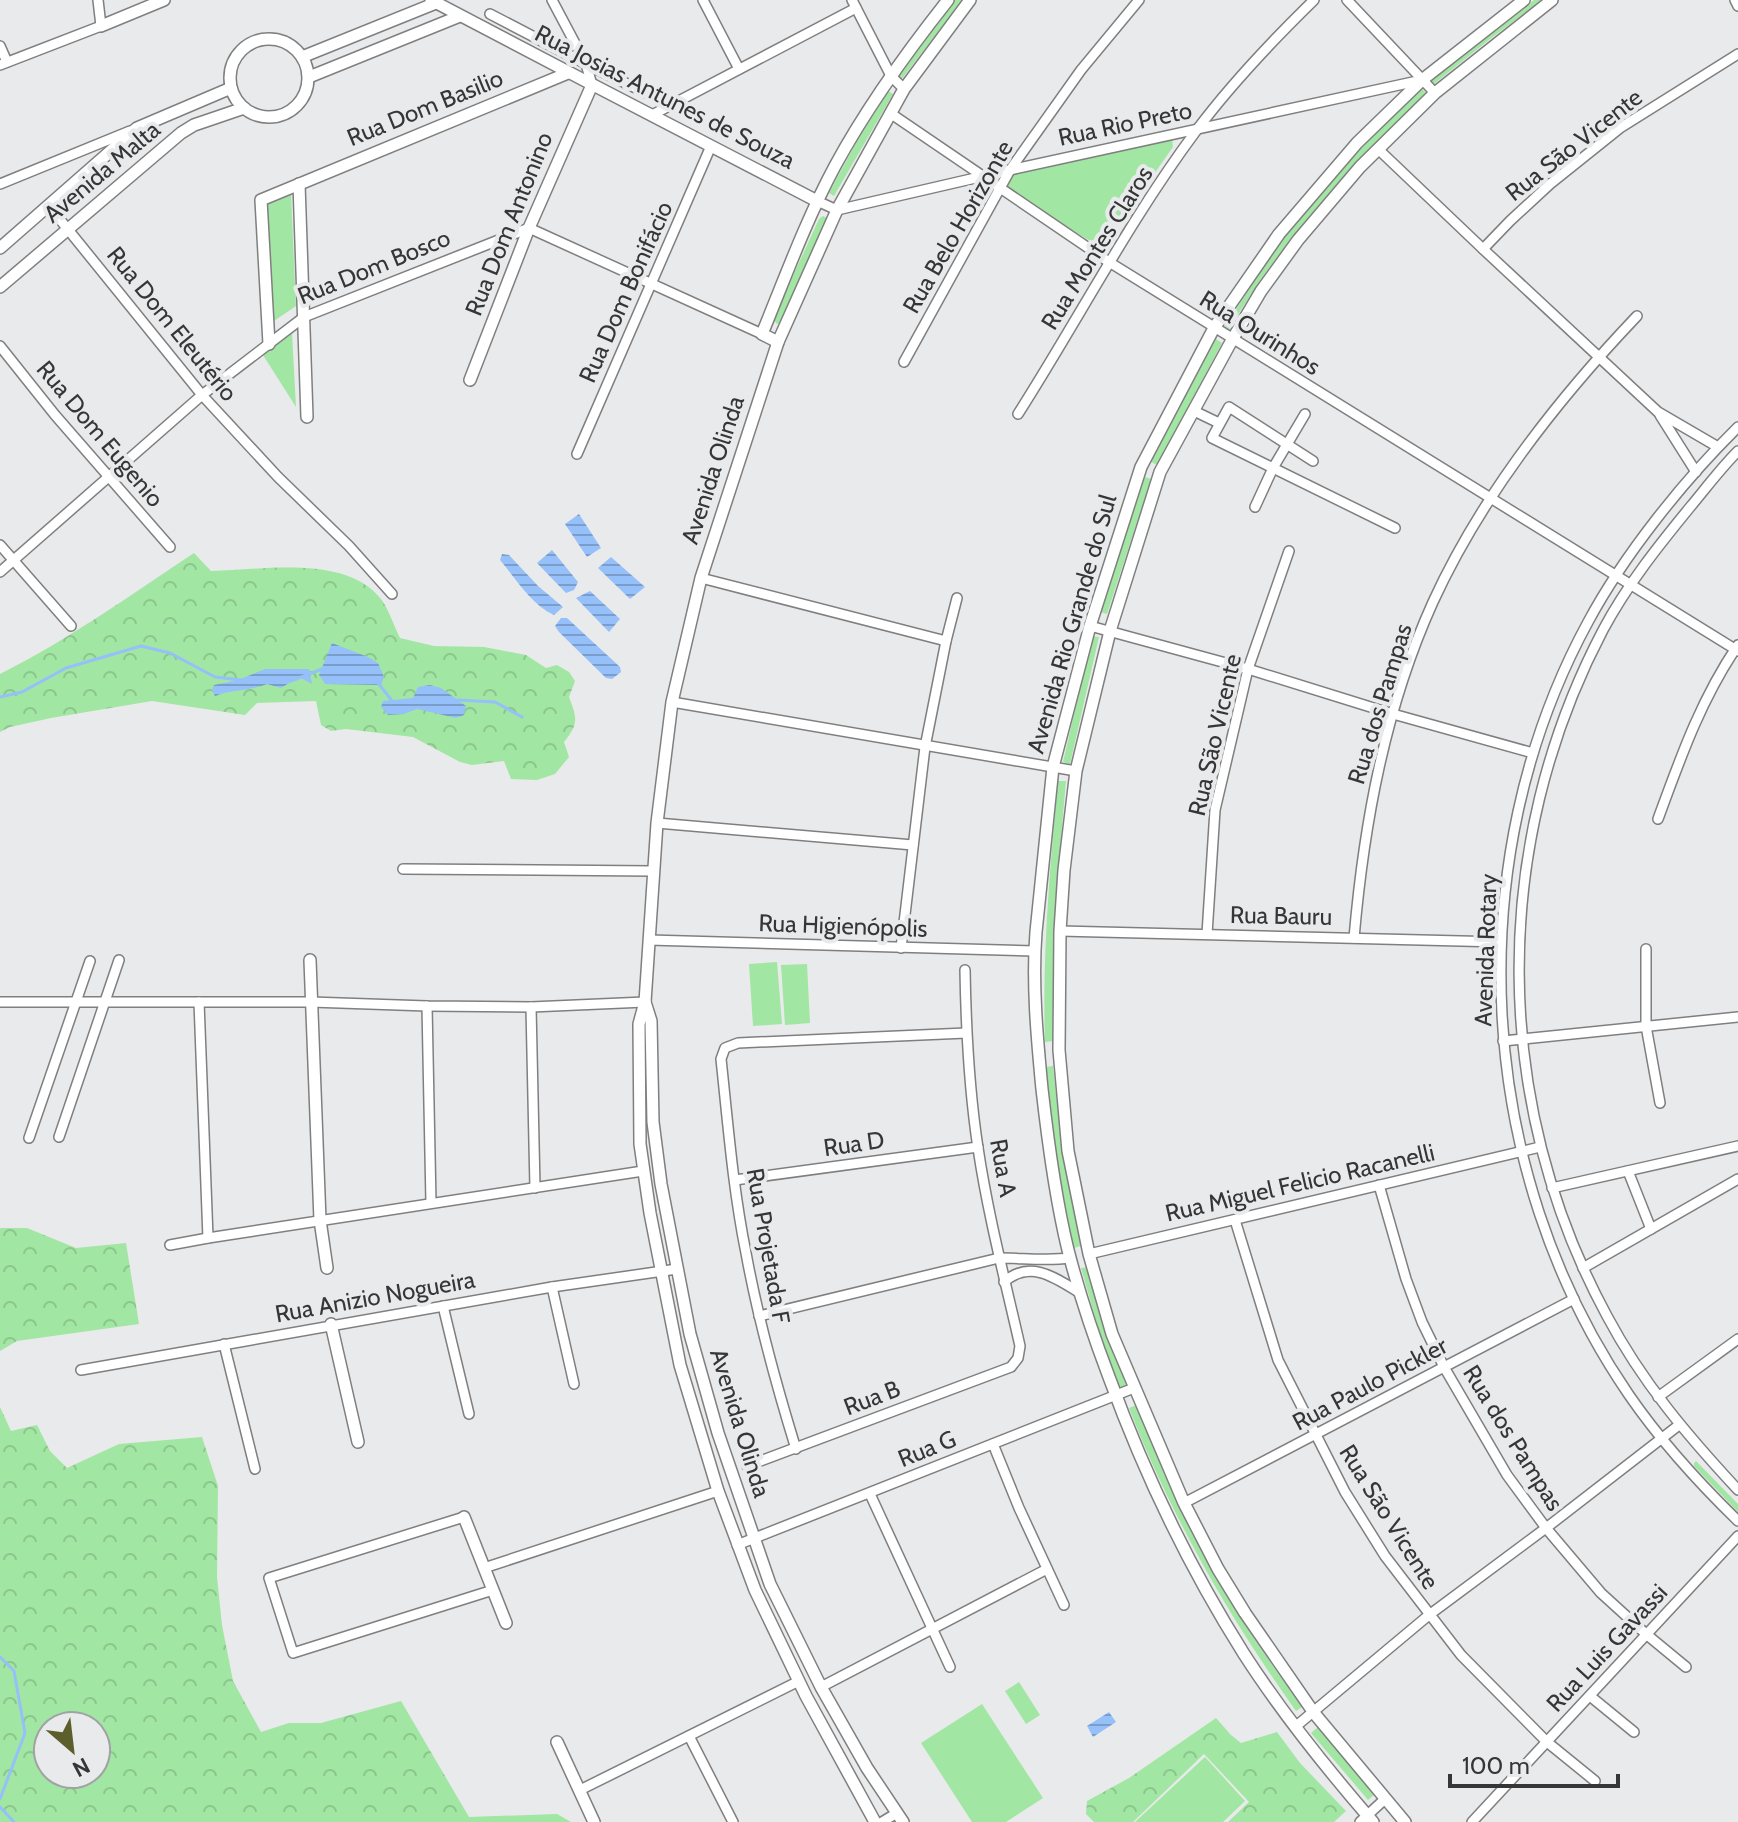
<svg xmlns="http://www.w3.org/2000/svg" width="1738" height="1822" viewBox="0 0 1738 1822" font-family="Cabin,sans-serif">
	<defs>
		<pattern id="forest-crowns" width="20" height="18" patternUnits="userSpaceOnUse" patternTransform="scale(2)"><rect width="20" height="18" fill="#a2e6a3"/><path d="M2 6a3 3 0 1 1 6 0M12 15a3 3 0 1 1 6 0" fill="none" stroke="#8cc68d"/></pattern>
		<pattern id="water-rules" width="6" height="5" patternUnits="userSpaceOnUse" patternTransform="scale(2)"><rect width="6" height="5" fill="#95c0f9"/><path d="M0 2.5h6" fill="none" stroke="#7a9dca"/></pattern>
	</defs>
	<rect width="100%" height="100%" fill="#e9eaeb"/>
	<g fill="#a2e6a3">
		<path d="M954 0H962L901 80 896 76Z"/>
		<path d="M1534 0H1542L1490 39 1434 84 1431 81Z"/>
		<path d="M1421 88 1426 93C1377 141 1329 190 1287 244 1265 272 1246 301 1228 331L1223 329 1282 239 1360 150Z"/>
		<path d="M888 91 893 94 834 196 829 193 857 141Z"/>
		<path d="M1172 138 1173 147 1105 244 1097 245 1010 192 1006 182 1013 172Z"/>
		<path d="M291 193 296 306 271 323 265 204Z"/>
		<path d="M823 216 827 218V222L779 323 777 324 773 319 819 219Z"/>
		<path d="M292 333 296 407 263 355Z"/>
		<path d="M1216 339 1222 343 1157 465 1151 462Z"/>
		<path d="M1145 477 1151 479 1107 614 1100 612Z"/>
		<path d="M1092 636 1099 637 1070 764 1063 762Z"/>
		<path d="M1058 781H1066C1058 868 1052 954 1053 1041L1045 1042C1042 954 1050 868 1058 781Z"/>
		<path d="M777 962 782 1024 753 1026 749 964Z"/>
		<path d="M807 964 810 1023 785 1025 781 965Z"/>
		<path d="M1053 1066C1059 1127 1068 1186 1081 1246L1074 1248C1061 1188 1052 1128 1045 1067Z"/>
		<path d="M1088 1267 1104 1321 1126 1385 1119 1388 1097 1324 1081 1268Z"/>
		<path d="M1136 1405C1164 1476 1197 1545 1236 1610 1256 1644 1280 1675 1302 1707L1296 1711C1227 1614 1173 1520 1129 1408Z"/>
		<path d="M1696 1461 1738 1504V1512L1694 1466V1463Z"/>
		<path d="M1019 1682 1040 1715 1026 1724 1005 1691Z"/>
		<path d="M982 1704 1043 1798 1006 1822H972L921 1743Z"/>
		<path d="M1318 1727 1375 1794 1368 1800 1311 1733Z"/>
		<path d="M1205 1757 1245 1801 1223 1822H1135Z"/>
	</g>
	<g fill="url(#forest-crowns)" fill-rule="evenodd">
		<path d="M194 553 211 571C262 570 346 554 381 599 389 610 394 626 400 638L434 646 484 647 526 655 546 668 557 665 569 672 575 681 569 697C577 718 579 724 564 742L569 757 555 774 537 780 511 779 504 761 472 765 460 762 413 737 346 729 331 731 321 725 316 701 257 703 245 715 152 701 51 718 10 727 0 732V674C68 640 131 595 194 553Z"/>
		<path d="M0 1228H27L76 1248 126 1243 139 1324 17 1341 0 1351Z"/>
		<path d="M0 1407 11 1431 37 1425 50 1451 67 1468 119 1444 202 1437 218 1486 217 1577 222 1625 233 1681 261 1732 289 1723H321L401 1701 469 1817 557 1814 571 1822H0ZM48 1726H96V1774H48Z"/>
		<path d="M1216 1718 1231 1735 1241 1743 1277 1732 1300 1763 1346 1811 1334 1822H1228L1249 1802 1204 1754 1133 1822H1094L1086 1814 1087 1801 1129 1778Z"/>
	</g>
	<g fill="url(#water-rules)">
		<path d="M579 514 601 548 587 557 565 524Z"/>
		<path d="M552 550 578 582 574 590 566 593 537 563Z"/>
		<path d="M502 554 509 555 538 586 563 607 554 615C532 605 516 579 500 560Z"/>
		<path d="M611 557 645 587 630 599 598 568Z"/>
		<path d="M590 591 620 619 609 632 576 598Z"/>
		<path d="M561 618H567L620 667 621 672 612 679 606 678 559 632 555 626Z"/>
		<path d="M332 643 368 657 378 663 384 677 381 685 325 684 319 675Z"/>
		<path d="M265 669H309L312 684 299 677 281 688 267 684C250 691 232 689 215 696L212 690 214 685 238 680Z"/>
		<path d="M430 685 441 688 466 706 464 715 456 718 417 709 404 714 388 715 381 707 383 701 413 698 418 687Z"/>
		<path d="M1109 1712 1116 1722 1093 1737 1087 1726Z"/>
	</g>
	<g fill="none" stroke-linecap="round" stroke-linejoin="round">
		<g stroke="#95c0f9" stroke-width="3">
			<path d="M291 681 322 669"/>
			<path d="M378 683 393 702"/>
			<path d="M0 697 22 692 66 668 141 646 170 653 215 677 241 680"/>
			<path d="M458 700 495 702 522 717"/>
			<path d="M0 1657 14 1671 25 1733 0 1799"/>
			<path d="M0 1807 14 1822"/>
		</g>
		<defs>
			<g id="minor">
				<path d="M552 0 586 64 592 85"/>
				<path d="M703 0 739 69"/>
				<path d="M852 0 891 76 904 89"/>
				<path d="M1347 0 1435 93"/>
				<path d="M1735 0 1738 6"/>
				<path d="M490 14 586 64 671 105"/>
				<path d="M0 46 7 62"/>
				<path d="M0 65 101 26 98 0"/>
				<path d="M890 113 1109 262 1738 651"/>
				<path d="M652 115 856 8"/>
				<path d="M1378 149 1483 249 1658 412 1718 447"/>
				<path d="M0 184 130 131"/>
				<path d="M817 201 837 210 1010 170 1422 80"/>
				<path d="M49 206 202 395 278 477 349 546 392 594"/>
				<path d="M1483 249 1510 221 1550 184 1620 128 1738 54"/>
				<path d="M0 346 55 415 170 547"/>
				<path d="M904 362 1010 170 1081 70 1139 0"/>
				<path d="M1194 411 1219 423"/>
				<path d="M1018 414C1078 320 1129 221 1196 131 1231 84 1272 41 1314 0"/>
				<path d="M1660 415 1696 472"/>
				<path d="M1738 427C1684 480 1624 555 1588 622 1458 861 1475 1171 1629 1395 1660 1440 1699 1483 1738 1521"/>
				<path d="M1738 451C1721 468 1706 488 1691 506 1659 545 1627 585 1603 630 1490 845 1491 1102 1607 1316 1642 1382 1687 1435 1738 1490"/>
				<path d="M577 454 711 146"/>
				<path d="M1313 461 1229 407 1212 438 1395 528"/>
				<path d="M1255 507 1273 468 1305 414"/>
				<path d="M0 545 71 626"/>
				<path d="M0 572 202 395 304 317 529 228 762 334"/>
				<path d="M701 578 946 641"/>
				<path d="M1090 626 1248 669 1393 714 1533 753"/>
				<path d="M672 702 1076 771"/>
				<path d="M1658 819C1680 759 1701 699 1738 645"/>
				<path d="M657 823 913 845"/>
				<path d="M403 869 653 871"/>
				<path d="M1060 931 1501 942"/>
				<path d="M1207 934 1215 810 1248 669 1289 551"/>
				<path d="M1354 938C1364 823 1385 708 1433 602 1481 497 1558 399 1637 316"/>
				<path d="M649 940 1035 951"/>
				<path d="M901 948 925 747 946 641 957 598"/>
				<path d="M1646 949V1026L1660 1103"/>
				<path d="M0 1002H311L427 1006 531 1007 645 1002"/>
				<path d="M199 1002 208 1238"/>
				<path d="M427 1006 431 1203"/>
				<path d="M531 1007 535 1188"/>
				<path d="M1503 1041 1738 1017"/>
				<path d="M59 1137 119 960"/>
				<path d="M29 1138 90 961"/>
				<path d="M1628 1171 1651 1229"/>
				<path d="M735 1180 978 1147"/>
				<path d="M1379 1185 1406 1279 1422 1322 1444 1367 1507 1475 1546 1528 1601 1593 1646 1634 1686 1667"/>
				<path d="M1552 1188 1738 1146"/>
				<path d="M1235 1220 1278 1360 1345 1492 1385 1556 1461 1655 1547 1742 1595 1781"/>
				<path d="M170 1245 208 1238 643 1171"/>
				<path d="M1089 1254 1540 1147"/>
				<path d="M1583 1268 1738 1179"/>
				<path d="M1004 1282C1030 1259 1056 1278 1080 1293"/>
				<path d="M552 1287 574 1384"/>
				<path d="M443 1306 469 1414"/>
				<path d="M759 1316 999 1258C1023 1258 1047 1261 1070 1258"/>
				<path d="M224 1344 255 1469"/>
				<path d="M81 1370 552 1287 677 1269"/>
				<path d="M1658 1397 1738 1339"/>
				<path d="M993 1444 1019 1508 1064 1605"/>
				<path d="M796 1449C776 1384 758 1319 746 1253 733 1189 728 1124 721 1059L725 1048 738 1043 966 1033"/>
				<path d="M747 1466 1011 1367 1018 1358 1020 1346C1005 1280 988 1215 978 1148 969 1089 966 1029 965 970"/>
				<path d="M870 1494 950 1667"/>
				<path d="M1184 1503 1574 1299"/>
				<path d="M464 1517 269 1578 293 1653 493 1590"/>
				<path d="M737 1545 1134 1388"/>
				<path d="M484 1568 718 1491"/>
				<path d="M821 1687 1047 1569"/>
				<path d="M1590 1696 1634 1732"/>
				<path d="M1295 1727 1429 1615 1546 1528 1679 1425"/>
				<path d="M689 1736 733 1822"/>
				<path d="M580 1790 799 1681"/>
				<path d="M882 1822 897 1813"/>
				<path d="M1360 1822 1385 1799"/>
				<path d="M1472 1822 1738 1536"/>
			</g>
			<g id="tertiary">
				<path d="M431 0C559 68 689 134 817 201"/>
				<path d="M101 26 164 0"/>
				<circle cx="269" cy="78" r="39"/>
				<path d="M302 57 436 3"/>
				<path d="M309 77 460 16"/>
				<path d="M299 184 307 417"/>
				<path d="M0 248 137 128 231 88"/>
				<path d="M0 287 181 133 194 125 244 108"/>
				<path d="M778 342 762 334C785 278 806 220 835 166 867 107 906 53 948 0"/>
				<path d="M269 344 261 200 568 73"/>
				<path d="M470 380 529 228 592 85"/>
				<path d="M310 960 320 1220 327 1268"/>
				<path d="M645 1002 651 1021 653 1122 661 1184 690 1334 718 1433 770 1584 821 1687 867 1768 903 1822"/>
				<path d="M331 1324 358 1442"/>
				<path d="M464 1517 506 1623"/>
				<path d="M557 1742 594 1822"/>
				<path d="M875 1822 806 1696 755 1590 718 1491 680 1365 650 1213 640 1144 639 1024 645 1002 657 823 672 702 701 578 778 342 837 210 904 89 970 0"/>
				<path d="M1373 1822C1327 1769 1282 1713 1244 1654 1189 1567 1144 1473 1109 1377 1093 1335 1079 1293 1068 1250 1055 1197 1048 1142 1042 1089 1037 1037 1032 983 1036 932L1053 767 1090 626 1141 467 1214 328 1279 234 1357 143 1422 80 1524 0"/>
				<path d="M1405 1822 1314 1713 1245 1613 1218 1569 1184 1503 1112 1334 1089 1254 1068 1151 1059 1050 1060 931 1064 870 1076 771 1110 631 1160 472 1232 340 1261 291 1298 240 1360 167 1435 93 1552 0"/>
			</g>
		</defs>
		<use href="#minor" stroke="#7f7f80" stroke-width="12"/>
		<use href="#tertiary" stroke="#7f7f80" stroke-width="14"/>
		<use href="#minor" stroke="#fff" stroke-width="9"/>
		<use href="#tertiary" stroke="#fff" stroke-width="11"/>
	</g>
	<g text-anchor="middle" stroke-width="8" stroke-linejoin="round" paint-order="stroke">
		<g font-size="24" fill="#363636" stroke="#e9eaeb">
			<text transform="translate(665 97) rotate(27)" y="8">Rua Josias Antunes de Souza</text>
			<text transform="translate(425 108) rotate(-22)" y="8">Rua Dom Basilio</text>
			<text transform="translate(1125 124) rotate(-12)" y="8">Rua Rio Preto</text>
			<text transform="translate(1574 145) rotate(-38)" y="8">Rua São Vicente</text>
			<text transform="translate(102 172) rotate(-40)" y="8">Avenida Malta</text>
			<text transform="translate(509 224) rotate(-68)" y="8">Rua Dom Antonino</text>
			<text transform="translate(958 227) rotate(-60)" y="8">Rua Belo Horizonte</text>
			<text transform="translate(1097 248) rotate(-58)" y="8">Rua Montes Claros</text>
			<text transform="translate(374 267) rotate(-22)" y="8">Rua Dom Bosco</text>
			<text transform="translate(626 292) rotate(-66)" y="8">Rua Dom Bonifácio</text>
			<text transform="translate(172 324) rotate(51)" y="8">Rua Dom Eleutério</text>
			<text transform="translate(1260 333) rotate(32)" y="8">Rua Ourinhos</text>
			<text transform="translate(100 434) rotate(50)" y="8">Rua Dom Eugenio</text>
			<text transform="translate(713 470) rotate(-72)" y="8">Avenida Olinda</text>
			<text transform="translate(1072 624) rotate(-74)" y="8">Avenida Rio Grande do Sul</text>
			<text transform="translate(1380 704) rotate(-73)" y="8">Rua dos Pampas</text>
			<text transform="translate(1215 735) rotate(-77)" y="8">Rua São Vicente</text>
			<text transform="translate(1281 916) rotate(1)" y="8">Rua Bauru</text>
			<text transform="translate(843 926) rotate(2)" y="8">Rua Higienópolis</text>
			<text transform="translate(1486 950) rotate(-88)" y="8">Avenida Rotary</text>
			<text transform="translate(854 1144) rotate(-8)" y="8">Rua D</text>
			<text transform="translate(1003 1168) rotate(80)" y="8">Rua A</text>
			<text transform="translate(1300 1183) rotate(-13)" y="8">Rua Miguel Felicio Racanelli</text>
			<text transform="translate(768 1246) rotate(80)" y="8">Rua Projetada F</text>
			<text transform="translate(375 1297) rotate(-10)" y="8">Rua Anizio Nogueira</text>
			<text transform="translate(1370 1384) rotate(-28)" y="8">Rua Paulo Pickler</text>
			<text transform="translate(872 1398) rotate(-21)" y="8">Rua B</text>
			<text transform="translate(740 1423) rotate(73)" y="8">Avenida Olinda</text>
			<text transform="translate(1513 1438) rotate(58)" y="8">Rua dos Pampas</text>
			<text transform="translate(927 1449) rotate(-22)" y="8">Rua G</text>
			<text transform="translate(1389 1517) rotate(58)" y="8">Rua São Vicente</text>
			<text transform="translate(1607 1648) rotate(-47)" y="8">Rua Luis Gavassi</text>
		</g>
	</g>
	<g transform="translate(72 1750) rotate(152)"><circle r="38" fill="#e9eaeb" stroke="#a1a2a3" stroke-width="2"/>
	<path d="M0-6L14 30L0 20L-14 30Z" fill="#5c5e2b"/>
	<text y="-12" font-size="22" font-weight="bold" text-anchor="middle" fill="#363636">N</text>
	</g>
	<path d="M1450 1774v12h168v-12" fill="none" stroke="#363636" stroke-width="4"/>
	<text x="1462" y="1774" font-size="24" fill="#363636" stroke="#e9eaeb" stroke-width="6" paint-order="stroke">100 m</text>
</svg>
